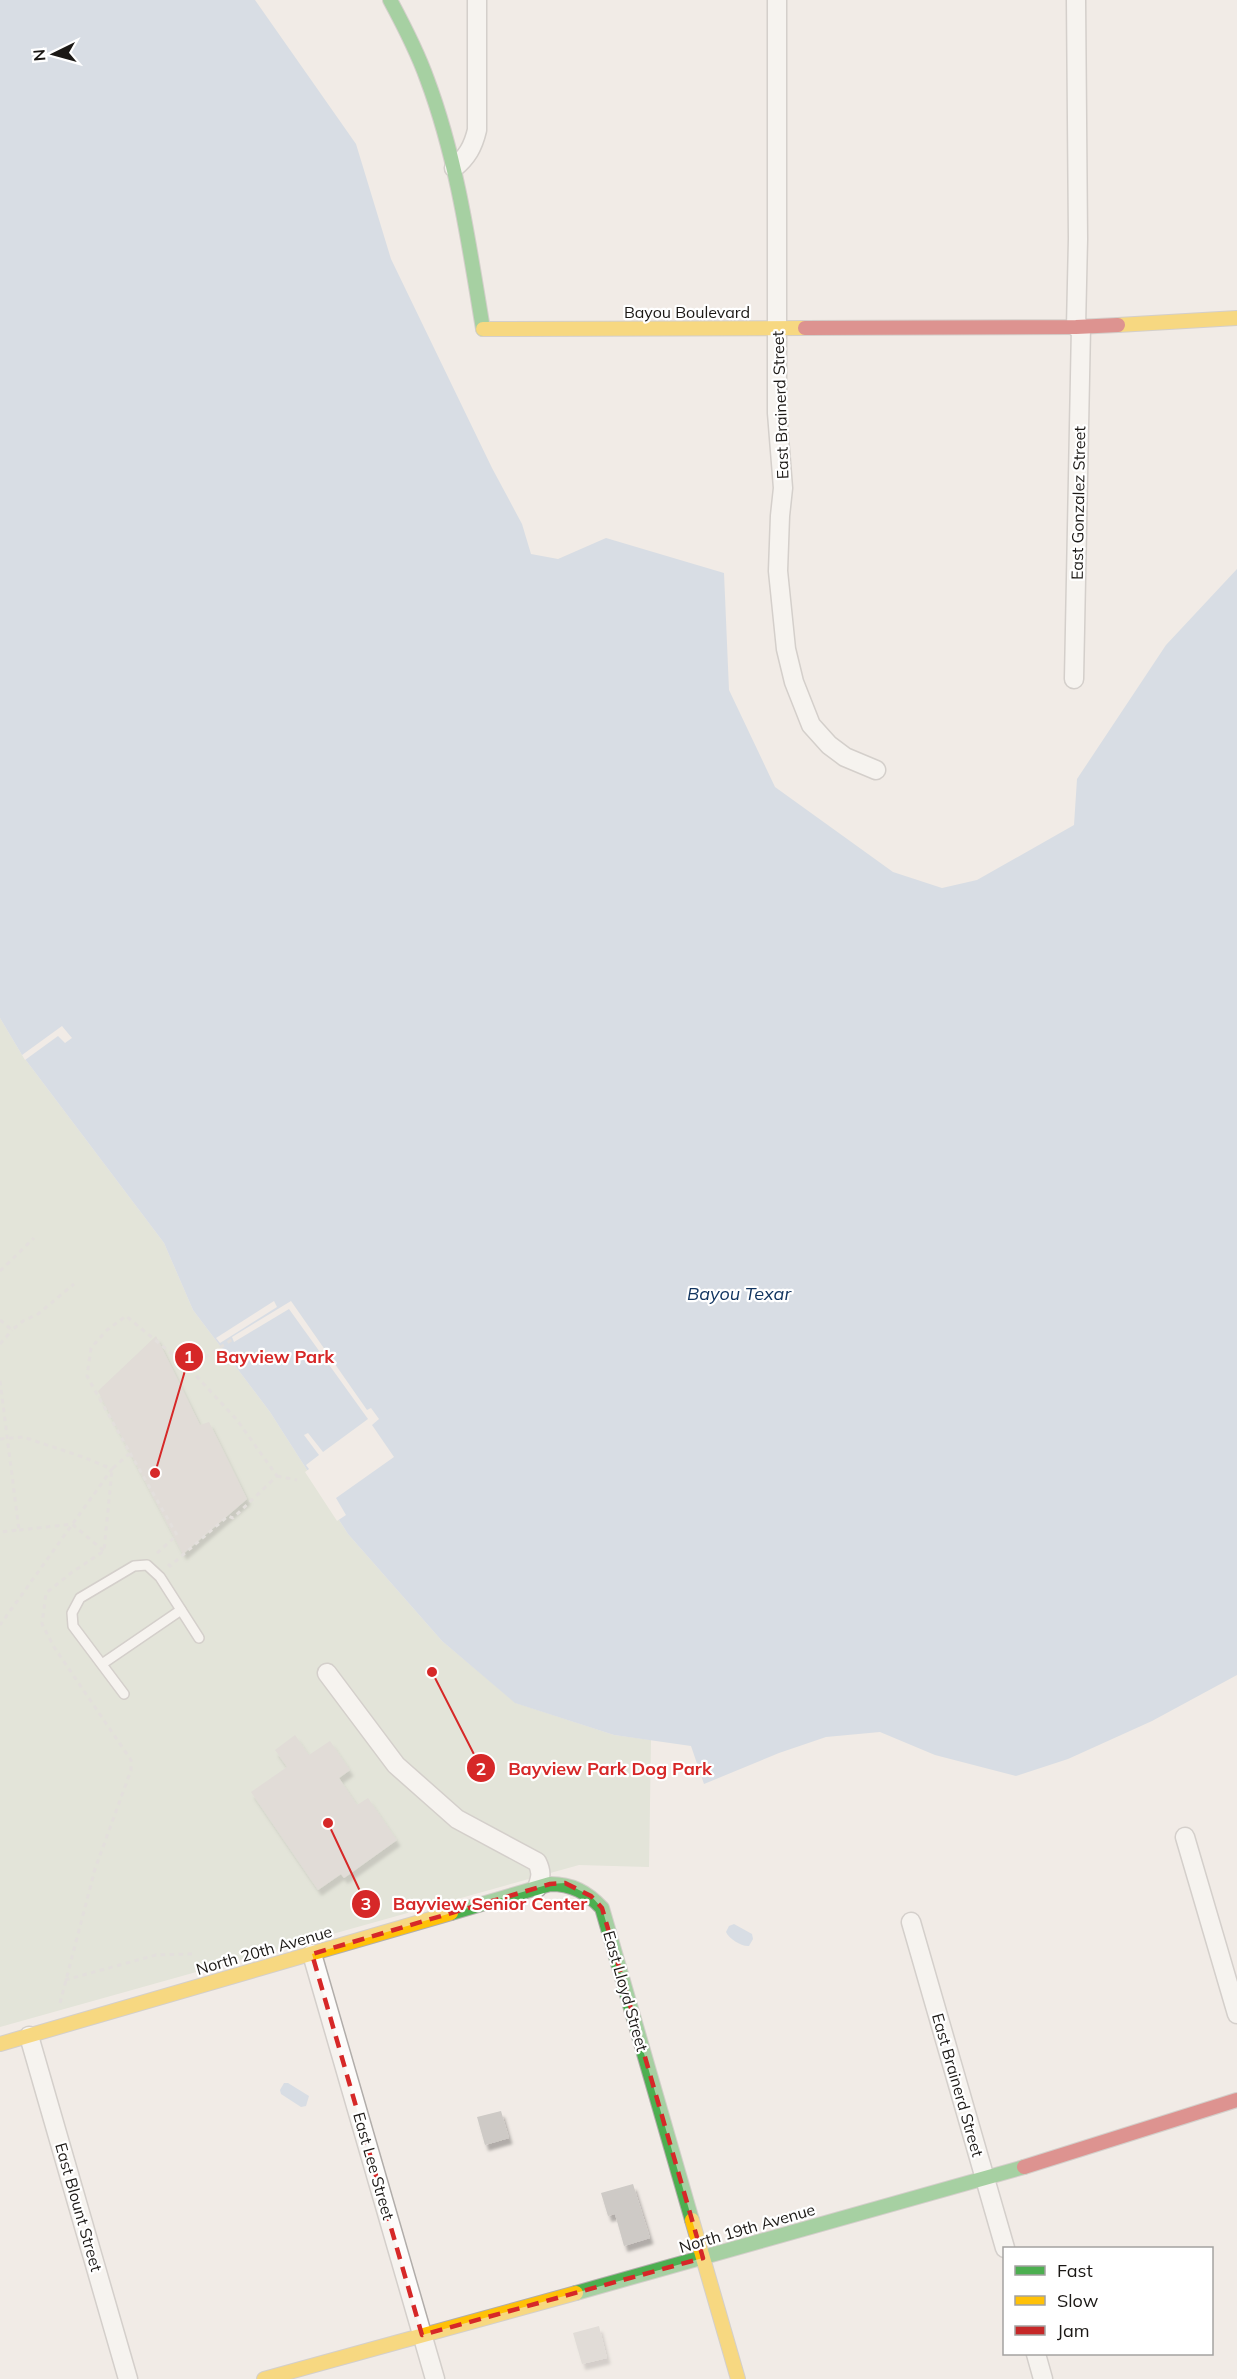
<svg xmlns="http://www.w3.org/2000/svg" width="1237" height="2379" viewBox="0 0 1237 2379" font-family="Mulish,sans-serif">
	<defs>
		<filter id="shadow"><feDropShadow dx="3.5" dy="6" stdDeviation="1.5" flood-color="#0004"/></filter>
	</defs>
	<rect width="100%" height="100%" fill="#f1ebe6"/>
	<path fill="#d2dbc9" d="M0 1018 22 1055 164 1243 193 1310 270 1412 348 1534 442 1641 516 1703 614 1735 651 1740 649 1867 579 1865 0 2027Z"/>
	<g fill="#bbcce2">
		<path d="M0 0H255L356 144 391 259 492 468 522 524 531 554 558 559 606 538 724 573 729 690 775 787 893 872 942 888 977 880 1074 825 1077 779 1166 645 1237 569V1675L1152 1721 1068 1759 1016 1776 935 1755 880 1732 826 1737 779 1753 704 1784 691 1746 614 1735 515 1703 442 1641 348 1534 270 1412 193 1310 164 1243 22 1055 0 1018Z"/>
		<path d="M734 1924 752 1934 753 1939 749 1946C742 1947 729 1939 726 1932L729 1926Z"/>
		<path d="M284 2083H288L309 2096 306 2106 301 2107 281 2094 280 2090Z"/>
	</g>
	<g fill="#f1ebe6">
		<path d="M62 1026 72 1038 65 1043 58 1036 25 1060 22 1055Z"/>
		<path d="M274 1301 277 1307 220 1343 216 1338Z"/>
		<path d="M291 1301 367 1410 371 1408 379 1419 372 1425 394 1457 336 1498 346 1515 337 1521 305 1472 309 1469 306 1465 319 1455 304 1435 308 1433 323 1452 368 1419 289 1309 234 1342 232 1337Z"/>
	</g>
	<g fill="#cecac6" filter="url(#shadow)">
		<path d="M156 1336 200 1425 209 1422 247 1499 183 1554 98 1391Z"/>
		<path d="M295 1735 309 1755 330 1741 350 1770 339 1778 357 1805 368 1798 397 1840 344 1878 341 1874 318 1890 251 1792 287 1767 275 1750Z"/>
		<path d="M501 2111 509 2138 485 2145 477 2117Z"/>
		<path d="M633 2184 650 2238 624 2246 615 2214 608 2216 601 2193Z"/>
		<path d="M599 2326 607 2358 582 2364 573 2333Z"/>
	</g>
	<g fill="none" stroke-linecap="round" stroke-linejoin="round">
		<defs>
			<g id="lane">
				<path d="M102 1664 181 1610"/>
				<path d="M124 1694 73 1626 72 1613 80 1598 134 1566 147 1565 160 1577 199 1638"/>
			</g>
			<g id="street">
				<path d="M777 0V413L783 488 780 516 778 571 786 649 794 682 811 725 829 745 845 757 876 770"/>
				<path d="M454 168C467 157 473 147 477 130V0"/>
				<path d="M1076 327 1078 239 1076 0"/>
				<path d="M1074 679 1081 327"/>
				<path d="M327 1673 396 1765 457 1819 537 1862C542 1872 541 1877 537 1888"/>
				<path d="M1185 1837 1237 2014"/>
				<path d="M911 1922 1005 2248"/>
				<path d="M312 1954 435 2379"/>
				<path d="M29 2036 128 2379"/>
				<path d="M1036 2354 1043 2379"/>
			</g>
			<g id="fast">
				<path d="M390 0C404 26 417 51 427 79 457 159 469 245 483 329"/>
				<path d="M451 1913 550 1884C572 1884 587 1892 602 1908L692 2220"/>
				<path d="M576 2293 1024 2167"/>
			</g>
			<g id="slow">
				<path d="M1118 325 1237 318"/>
				<path d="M483 329 805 328"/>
				<path d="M0 2044 451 1913"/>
				<path d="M692 2220 738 2379"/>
				<path d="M264 2379 576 2293"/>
			</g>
			<g id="jam">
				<path d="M805 328 1076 327 1118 325"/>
				<path d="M1024 2167 1237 2100"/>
			</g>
		</defs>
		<use href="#lane" stroke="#b1adaa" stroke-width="12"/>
		<use href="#street" stroke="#b1adaa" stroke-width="21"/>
		<use href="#fast" stroke="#b1adaa" stroke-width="16"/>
		<use href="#slow" stroke="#b1adaa" stroke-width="16"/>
		<use href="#jam" stroke="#b1adaa" stroke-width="16"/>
		<g stroke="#d2d1d0" stroke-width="3" stroke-dasharray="4.5 4.5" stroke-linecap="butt">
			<path d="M0 1271 34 1238"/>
			<path d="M0 1320 12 1330 23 1321 38 1314 74 1284"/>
			<path d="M0 1344 12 1330"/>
			<path d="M0 1381 19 1530 0 1532"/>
			<path d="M0 1439 23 1437 83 1457 112 1469 0 1625"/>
			<path d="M130 1453 177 1535 156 1554"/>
			<path d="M277 1476 297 1480"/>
			<path d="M19 1530 72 1524 104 1551"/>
			<path d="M168 1564 170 1566 228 1516 233 1518 277 1476 237 1420 189 1368"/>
			<path d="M65 1980 156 1955 192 1954"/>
			<path d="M60 2003 95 1869 131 1770V1760L54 1647 42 1624 46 1593 71 1573 104 1551 112 1469 130 1453 87 1376 91 1348 107 1330 126 1316 189 1368 233 1339"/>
		</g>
		<use href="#lane" stroke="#fdfcfb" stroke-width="9"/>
		<use href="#street" stroke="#fdfcfb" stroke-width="18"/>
		<use href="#fast" stroke="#4caf50" stroke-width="14"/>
		<use href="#slow" stroke="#ffc107" stroke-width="14"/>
		<use href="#jam" stroke="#c62828" stroke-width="14"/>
	</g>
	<path d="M0 0H1237V2379H0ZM565 1883 591 1896 602 1908 703 2258 422 2335 312 1954 550 1884Z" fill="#f1ebe6" fill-opacity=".55" fill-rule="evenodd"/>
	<path fill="none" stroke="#d62828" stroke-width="4.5" stroke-dasharray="12 8" stroke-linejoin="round" d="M565 1883 591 1896 602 1908 703 2258 422 2335 312 1954 550 1884Z"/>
	<g text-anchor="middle" stroke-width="4.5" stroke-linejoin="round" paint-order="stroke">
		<g font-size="16" fill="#1b1815" stroke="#fff">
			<text x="687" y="318">Bayou Boulevard</text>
			<text transform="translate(780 405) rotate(-92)" y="6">East Brainerd Street</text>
			<text transform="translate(1078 503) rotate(-89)" y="6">East Gonzalez Street</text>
			<text transform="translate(264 1950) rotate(-16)" y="6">North 20th Avenue</text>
			<text transform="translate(626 1991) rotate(74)" y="6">East Lloyd Street</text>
			<text transform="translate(958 2085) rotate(74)" y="6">East Brainerd Street</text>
			<text transform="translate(374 2166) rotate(74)" y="6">East Lee Street</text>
			<text transform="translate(79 2207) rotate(74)" y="6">East Blount Street</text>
			<text transform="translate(747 2228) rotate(-16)" y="6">North 19th Avenue</text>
		</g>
		<g font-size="18" font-style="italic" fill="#123560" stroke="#fff">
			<text x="739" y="1300">Bayou Texar</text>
		</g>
	</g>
	<path fill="none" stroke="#d62828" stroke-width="2" d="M155 1473L189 1357M432 1672L481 1768M328 1823L366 1904"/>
	<g fill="#d62828" stroke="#fff" stroke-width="2">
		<circle cx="155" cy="1473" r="6"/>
		<circle cx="432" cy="1672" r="6"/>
		<circle cx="328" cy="1823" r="6"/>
		<circle cx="189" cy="1357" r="15"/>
		<circle cx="481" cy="1768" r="15"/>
		<circle cx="366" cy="1904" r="15"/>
	</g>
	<g font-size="18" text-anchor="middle" font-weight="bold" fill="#fff">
		<text x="189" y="1363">1</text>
		<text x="481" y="1775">2</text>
		<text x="366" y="1910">3</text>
	</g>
	<g font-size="18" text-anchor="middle" font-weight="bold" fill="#d62828" stroke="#fff" stroke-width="4.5" stroke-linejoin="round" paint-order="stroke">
		<text x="275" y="1363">Bayview Park</text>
		<text x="610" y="1775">Bayview Park Dog Park</text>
		<text x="490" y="1910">Bayview Senior Center</text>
	</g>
	<rect x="1003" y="2247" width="210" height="108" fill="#ffffff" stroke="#a4a3a1" stroke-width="1.5"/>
	<rect x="1015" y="2266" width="30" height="9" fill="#4caf50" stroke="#a4a3a1" stroke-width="1.5"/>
	<text x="1057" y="2277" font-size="18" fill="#1b1815">Fast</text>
	<rect x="1015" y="2296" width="30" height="9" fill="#ffc107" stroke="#a4a3a1" stroke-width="1.5"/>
	<text x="1057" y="2307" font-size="18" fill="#1b1815">Slow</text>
	<rect x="1015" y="2326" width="30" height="9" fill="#c62828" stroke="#a4a3a1" stroke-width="1.5"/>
	<text x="1057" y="2337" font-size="18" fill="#1b1815">Jam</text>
	<g transform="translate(54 54) rotate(265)" stroke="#ffffff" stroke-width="4.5" paint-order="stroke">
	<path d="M0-4.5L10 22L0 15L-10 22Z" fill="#1b1815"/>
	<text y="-9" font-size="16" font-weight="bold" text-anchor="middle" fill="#1b1815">N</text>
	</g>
</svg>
